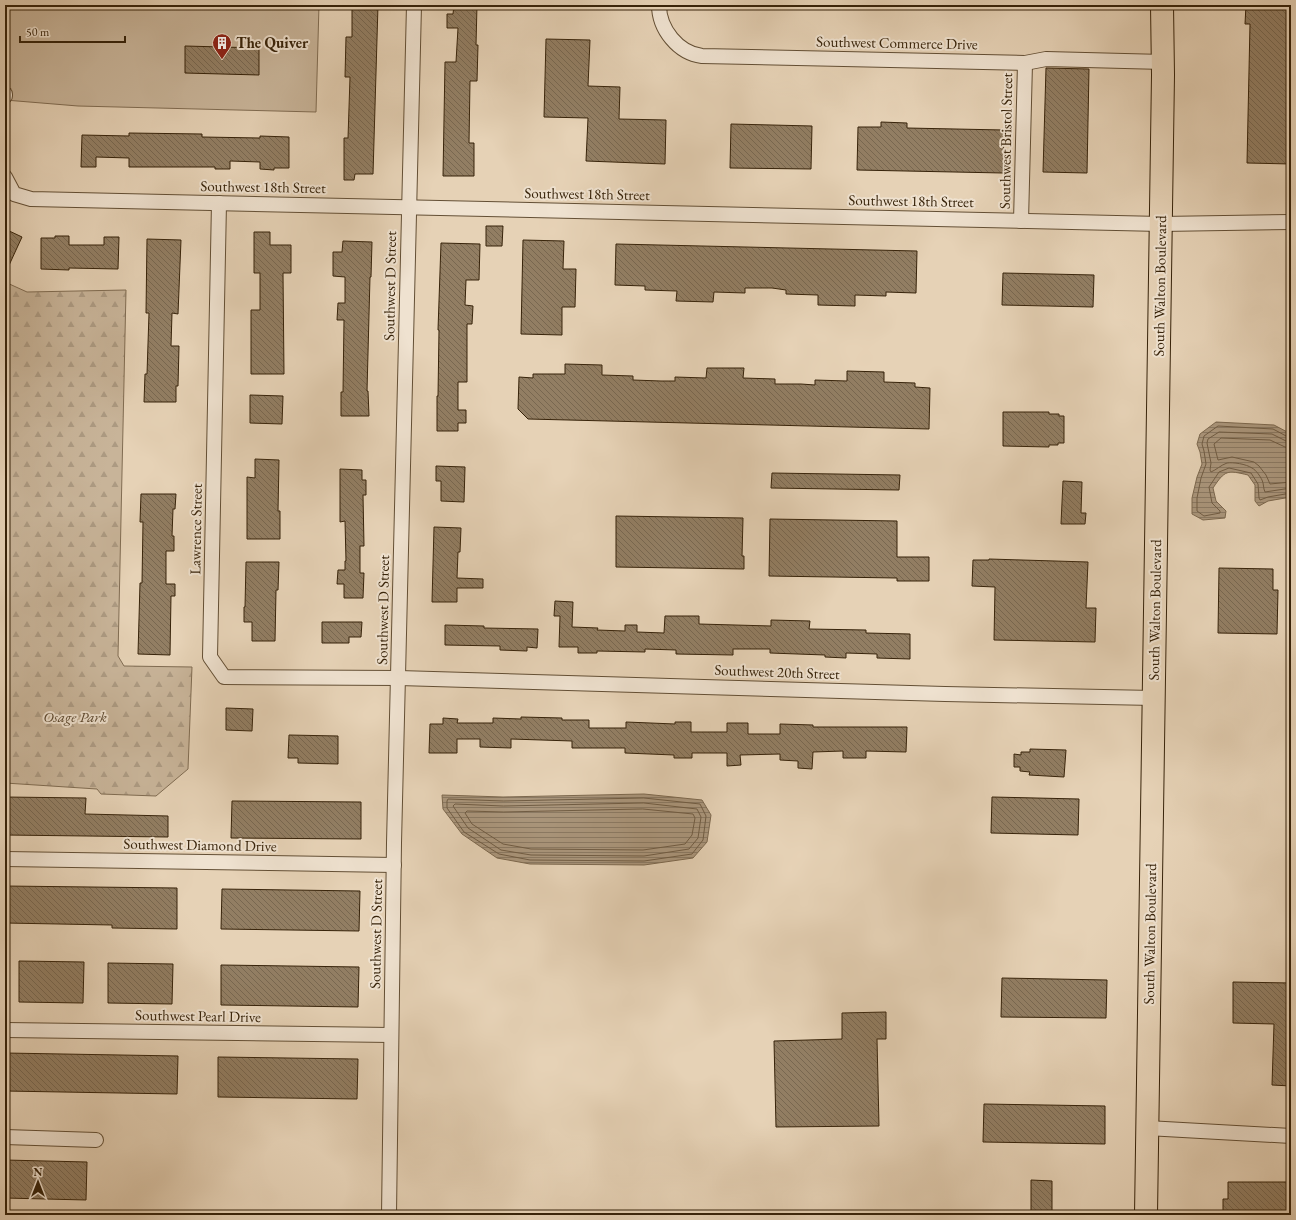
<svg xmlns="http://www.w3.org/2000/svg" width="1296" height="1220" viewBox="0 0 1296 1220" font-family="'EB Garamond',serif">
	<defs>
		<pattern id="forest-firs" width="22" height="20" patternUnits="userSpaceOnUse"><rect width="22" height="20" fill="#c8b499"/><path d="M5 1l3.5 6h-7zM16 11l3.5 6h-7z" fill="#ac9a82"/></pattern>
		<pattern id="water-rules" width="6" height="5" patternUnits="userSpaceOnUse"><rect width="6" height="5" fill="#aa967c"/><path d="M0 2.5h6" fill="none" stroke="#8b7a64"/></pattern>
		<pattern id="building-back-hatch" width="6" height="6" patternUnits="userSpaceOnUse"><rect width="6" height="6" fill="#927e63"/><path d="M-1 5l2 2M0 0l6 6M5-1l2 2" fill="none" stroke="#786750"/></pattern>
	</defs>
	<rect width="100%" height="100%" fill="#e6d2b6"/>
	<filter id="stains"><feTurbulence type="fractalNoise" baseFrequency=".005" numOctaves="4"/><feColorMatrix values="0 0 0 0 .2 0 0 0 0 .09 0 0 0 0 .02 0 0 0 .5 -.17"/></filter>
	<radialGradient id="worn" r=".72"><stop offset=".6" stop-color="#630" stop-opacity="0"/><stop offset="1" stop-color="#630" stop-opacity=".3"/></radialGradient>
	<path fill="#c8b499" stroke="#806c52" d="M5 5H319L316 112 78 106 5 100Z"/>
	<path fill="url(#forest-firs)" stroke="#806c52" d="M5 282 27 292 126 290 118 656 124 666 192 667 188 769 156 796 101 794 97 789 5 783Z"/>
	<g fill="url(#water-rules)" stroke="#7c684e">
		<path d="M1216 422 1274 425 1291 434V497L1268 501 1259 506 1255 501V485L1248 475C1227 470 1225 470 1213 488L1216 501 1226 511 1225 518 1203 520 1192 514V498L1197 477 1202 464 1200 452 1197 444 1200 434Z"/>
		<path d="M644 794 702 800 711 815 707 842 693 858 644 865 530 864 497 858 462 834 443 809 442 795 503 797Z"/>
	</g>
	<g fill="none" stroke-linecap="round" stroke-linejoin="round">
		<g stroke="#705c43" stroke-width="1">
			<path d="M1291 437H1288L1273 429 1218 426 1204 436 1202 444 1204 451 1206 464 1201 478 1197 498V511L1204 516 1220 513V511L1212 503 1209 487 1219 472 1229 468 1251 473 1258 484 1259 498 1260 500 1268 497 1291 493"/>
			<path d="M1291 442 1286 441 1272 434 1219 432 1208 439 1207 443 1211 463 1210 470 1211 472C1216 470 1221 465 1227 463 1233 462 1246 464 1252 468 1256 470 1260 476 1262 480 1264 484 1263 488 1265 492L1291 488"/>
			<path d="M1291 448 1285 447 1270 440 1221 438 1214 444 1218 460 1232 457 1254 462 1259 466 1266 475 1270 484 1291 482"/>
			<path d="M644 798 700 804 706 816 703 840 692 854 644 861 530 860 499 854 464 832 447 808V801L448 799 503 801Z"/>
			<path d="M644 803 697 809 701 817 698 838 689 849 644 856 531 855 501 850 468 828 453 806 455 804 503 806Z"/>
			<path d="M643 809 693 814 695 818 692 835 685 844 643 850 531 849 503 844 472 824 465 813 467 811 503 812Z"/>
		</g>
	</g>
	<g fill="url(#building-back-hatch)" stroke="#37230a">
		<path d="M352 5H378L373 174H355L354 180H344V138H348L350 77H345L346 37H352Z"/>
		<path d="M454 5H477L476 45H478L477 81H470L469 143H474V176H443L445 62H456L458 28H447V14H453Z"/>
		<path d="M1246 5H1291V164L1247 163 1250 24H1245Z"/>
		<path d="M546 39 590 40 588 86 620 87 619 119 666 120 665 164 586 161 588 118 544 117Z"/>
		<path d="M185 46 259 48V75L185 73Z"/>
		<path d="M1046 68 1089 69 1087 173 1043 172Z"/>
		<path d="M881 122 907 123V128L1004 130 1003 173 857 170 858 127H881Z"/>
		<path d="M731 124 812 126 811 169 730 168Z"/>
		<path d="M129 133 202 134V137L260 138V136L289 137V168H274V170L260 169V162L230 161V169H215V167H129V158L96 157V167H81L82 135 129 136Z"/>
		<path d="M486 226H503L502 246H486Z"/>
		<path d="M5 229 22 237 5 274Z"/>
		<path d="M254 232H270V245H291V273H283L284 374H251V310H260V273H254Z"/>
		<path d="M55 236H69V245H104V237H119L118 269 69 268V270L41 269V238H55Z"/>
		<path d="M147 239 181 240 178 314 172 313 171 346H179L178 386H176V402H144L145 374H147L149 313H146Z"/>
		<path d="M523 240 564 241 563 269H576L575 307H562V335L521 334Z"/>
		<path d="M343 241 372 242 371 277H370L367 391H368L369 416H341V392H343L344 320H337L338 303H345V277L333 276V252H342Z"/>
		<path d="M441 243 480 244 479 280H466L465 305 473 306 472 324H467V382H458V410H466V423H458V431H437V396H438L439 330H438Z"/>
		<path d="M616 244 917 251 916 293 886 292V296L855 295V306L818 305V295L786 294V290L772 288H745V293L714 292 713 302 676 301 677 291 645 290V286L615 285Z"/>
		<path d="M1003 273 1094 275 1093 307 1002 305Z"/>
		<path d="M565 364 602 365V375L633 376V380L661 381H675V377L706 378 707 368H744L743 378 775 379V384H801L815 385V380L847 381V371L884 372V382L915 383V387L930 388 929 429 528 419 518 409 519 377 533 378V374H565Z"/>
		<path d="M250 395 283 396 282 424 250 423Z"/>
		<path d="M1003 412H1049V414H1059V416H1064V443H1058V445H1049V447L1003 446Z"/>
		<path d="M255 459 279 460 278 511H280V539H247V477L255 478Z"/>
		<path d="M436 466 465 467 464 502 441 501V481H436Z"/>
		<path d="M340 469 362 470V480H366V495H363L364 546H360V573H364L363 598H344V584H337L338 570H345V561H346L345 521 340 522Z"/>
		<path d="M772 473 900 475 899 490 771 488Z"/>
		<path d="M1063 481 1082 482 1081 513H1086L1085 524H1061Z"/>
		<path d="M141 494H176L175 509H173L172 536H174V551H166V584H175V596H171L170 655 138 654 140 583H142L143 522H140Z"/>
		<path d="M616 516 743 518 742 556H744V569L616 567Z"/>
		<path d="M770 519 897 521V557H929V581H897V578L769 576Z"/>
		<path d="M434 527 461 528 460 552H458L457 578 483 579V588H457V602H432Z"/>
		<path d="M989 559 1088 562 1086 608H1096L1095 642 994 640 995 587 972 586 973 560H989Z"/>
		<path d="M246 562H279L278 590H276L275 641H252V622H244V607H245Z"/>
		<path d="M1219 568 1273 569V590H1278L1277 634 1218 633Z"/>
		<path d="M555 601 573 602 572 627 598 628 597 630 625 631V625H637V632L664 633 665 616H699V624L771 626V620L810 621 809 629 866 630V633L910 634V659L877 658V654L846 653V658L825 657V655L770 653V649H733V655L676 654V650L645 649V652L597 651V653H578V647H559L560 616H554Z"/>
		<path d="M322 622H362L361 637H349V643H322Z"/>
		<path d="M445 625 484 626V628L538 629 537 648 527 647V651L500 650V646L445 645Z"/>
		<path d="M226 708 253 709 252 731 226 730Z"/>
		<path d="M521 717 562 718V720H589V728H626V722L675 724V722H691V732H727V723H748V734H780V724L813 725V727H907L906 752 866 751V758H843V751L813 752 812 769 798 768V761L780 760V754L740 755 741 765 727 766V753H692V758H674V755L625 753V748H572V741L511 739V748L480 747V739H457V753H429L430 724H443V718L458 719 457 723H493V718L521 719Z"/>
		<path d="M289 735 338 736V764L298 763V758H288Z"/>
		<path d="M1030 749 1066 750 1064 777 1029 775 1030 772 1020 771V767H1014V754L1021 755V752H1030Z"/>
		<path d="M5 797 86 798 85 814 168 816V837L5 835Z"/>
		<path d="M992 797 1079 799 1078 835 991 833Z"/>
		<path d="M232 801 361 802V839L231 838Z"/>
		<path d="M5 886 177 888V929L112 928V925L5 923Z"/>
		<path d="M222 889 360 891 359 931 221 929Z"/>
		<path d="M19 961 84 962 83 1003 19 1002Z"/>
		<path d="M108 963 173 964 172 1004 108 1003Z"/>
		<path d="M221 965 359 967 358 1007 221 1005Z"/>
		<path d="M1002 978 1107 980 1106 1018 1001 1017Z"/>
		<path d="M1233 982 1291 983V1086L1272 1085 1274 1024 1233 1023Z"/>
		<path d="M886 1012V1039H877L879 1126 776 1127 774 1041 842 1039V1013Z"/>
		<path d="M5 1053 178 1056 177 1094 5 1091Z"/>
		<path d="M218 1057 358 1059 357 1099 218 1097Z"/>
		<path d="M984 1104 1105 1106V1144L983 1142Z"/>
		<path d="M5 1160 87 1162 86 1200 5 1198Z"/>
		<path d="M1031 1180 1052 1181V1215H1031Z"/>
		<path d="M1228 1182H1291V1215H1223V1199H1228Z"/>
	</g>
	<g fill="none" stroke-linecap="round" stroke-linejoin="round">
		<defs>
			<g id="minor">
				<path d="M659 5C659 29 678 53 702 56L1025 63 1046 59 1164 62"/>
				<path d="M5 96V94"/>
				<path d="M5 177 14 194 31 199 1161 224 1291 222"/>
				<path d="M219 203 210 657 224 677 399 678 945 694 1154 698"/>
				<path d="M1021 221 1025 63"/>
				<path d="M5 859 394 865"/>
				<path d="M5 1030 391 1035"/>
				<path d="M1147 1128 1291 1136"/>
				<path d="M5 1137 96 1140"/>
				<path d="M389 1215 394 843 414 5"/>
			</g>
			<path id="primary" d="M1146 1215 1163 75 1162 5"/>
		</defs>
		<use href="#minor" stroke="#634f35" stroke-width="16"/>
		<use href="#primary" stroke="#37230a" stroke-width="24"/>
		<use href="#minor" stroke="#efe2d0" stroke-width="14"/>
		<use href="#primary" stroke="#e6d2b6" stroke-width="22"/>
	</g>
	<defs>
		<symbol id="building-pin" viewBox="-11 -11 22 30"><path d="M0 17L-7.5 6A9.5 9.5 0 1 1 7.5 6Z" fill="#8f2418" stroke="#efe2d0"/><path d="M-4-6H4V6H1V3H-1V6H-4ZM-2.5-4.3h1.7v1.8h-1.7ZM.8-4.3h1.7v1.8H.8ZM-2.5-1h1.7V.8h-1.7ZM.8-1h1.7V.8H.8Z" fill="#fff"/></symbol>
	</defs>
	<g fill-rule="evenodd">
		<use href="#building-pin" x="211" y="32" width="22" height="30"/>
	</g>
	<g text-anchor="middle" stroke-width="4" stroke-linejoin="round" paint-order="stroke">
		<g font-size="15" font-weight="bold" fill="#37230a" stroke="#efe2d0" text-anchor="start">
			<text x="236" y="48">The Quiver</text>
		</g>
		<g font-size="15" fill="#37230a" stroke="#efe2d0">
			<text transform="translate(897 43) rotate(1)" y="5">Southwest Commerce Drive</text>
			<text transform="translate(1006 141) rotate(-89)" y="5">Southwest Bristol Street</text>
			<text transform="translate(263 187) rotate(1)" y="5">Southwest 18th Street</text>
			<text transform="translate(587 194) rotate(1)" y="5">Southwest 18th Street</text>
			<text transform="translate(911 201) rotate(1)" y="5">Southwest 18th Street</text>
			<text transform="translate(390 286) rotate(-89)" y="5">Southwest D Street</text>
			<text transform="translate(1160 286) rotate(-89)" y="5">South Walton Boulevard</text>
			<text transform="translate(196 529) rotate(-89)" y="5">Lawrence Street</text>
			<text transform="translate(383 610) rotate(-89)" y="5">Southwest D Street</text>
			<text transform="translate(1155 610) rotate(-89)" y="5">South Walton Boulevard</text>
			<text transform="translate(777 672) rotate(2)" y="5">Southwest 20th Street</text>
			<text transform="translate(200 845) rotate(1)" y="5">Southwest Diamond Drive</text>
			<text transform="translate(376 934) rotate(-89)" y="5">Southwest D Street</text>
			<text transform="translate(1150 934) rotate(-89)" y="5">South Walton Boulevard</text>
			<text transform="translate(198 1016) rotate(1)" y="5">Southwest Pearl Drive</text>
		</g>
		<g font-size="15" font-style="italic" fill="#5b472e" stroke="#efe2d0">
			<text x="75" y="722">Osage Park</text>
		</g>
	</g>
	<rect width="1296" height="1220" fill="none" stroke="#e6d2b6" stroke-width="20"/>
	<rect x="6" y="6" width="1284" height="1208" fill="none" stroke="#37230a" stroke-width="2"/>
	<rect x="10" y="10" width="1276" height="1200" fill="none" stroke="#37230a"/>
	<g transform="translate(38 1182)" stroke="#efe2d0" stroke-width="3" paint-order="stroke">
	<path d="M0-3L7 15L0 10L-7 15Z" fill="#37230a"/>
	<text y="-6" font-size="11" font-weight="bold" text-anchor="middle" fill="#37230a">N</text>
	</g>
	<path d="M20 36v6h105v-6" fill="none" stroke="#37230a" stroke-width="2"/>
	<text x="26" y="36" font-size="12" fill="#37230a" stroke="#efe2d0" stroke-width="3" paint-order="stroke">50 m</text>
	<rect width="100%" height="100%" filter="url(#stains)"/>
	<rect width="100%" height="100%" fill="url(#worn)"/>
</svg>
